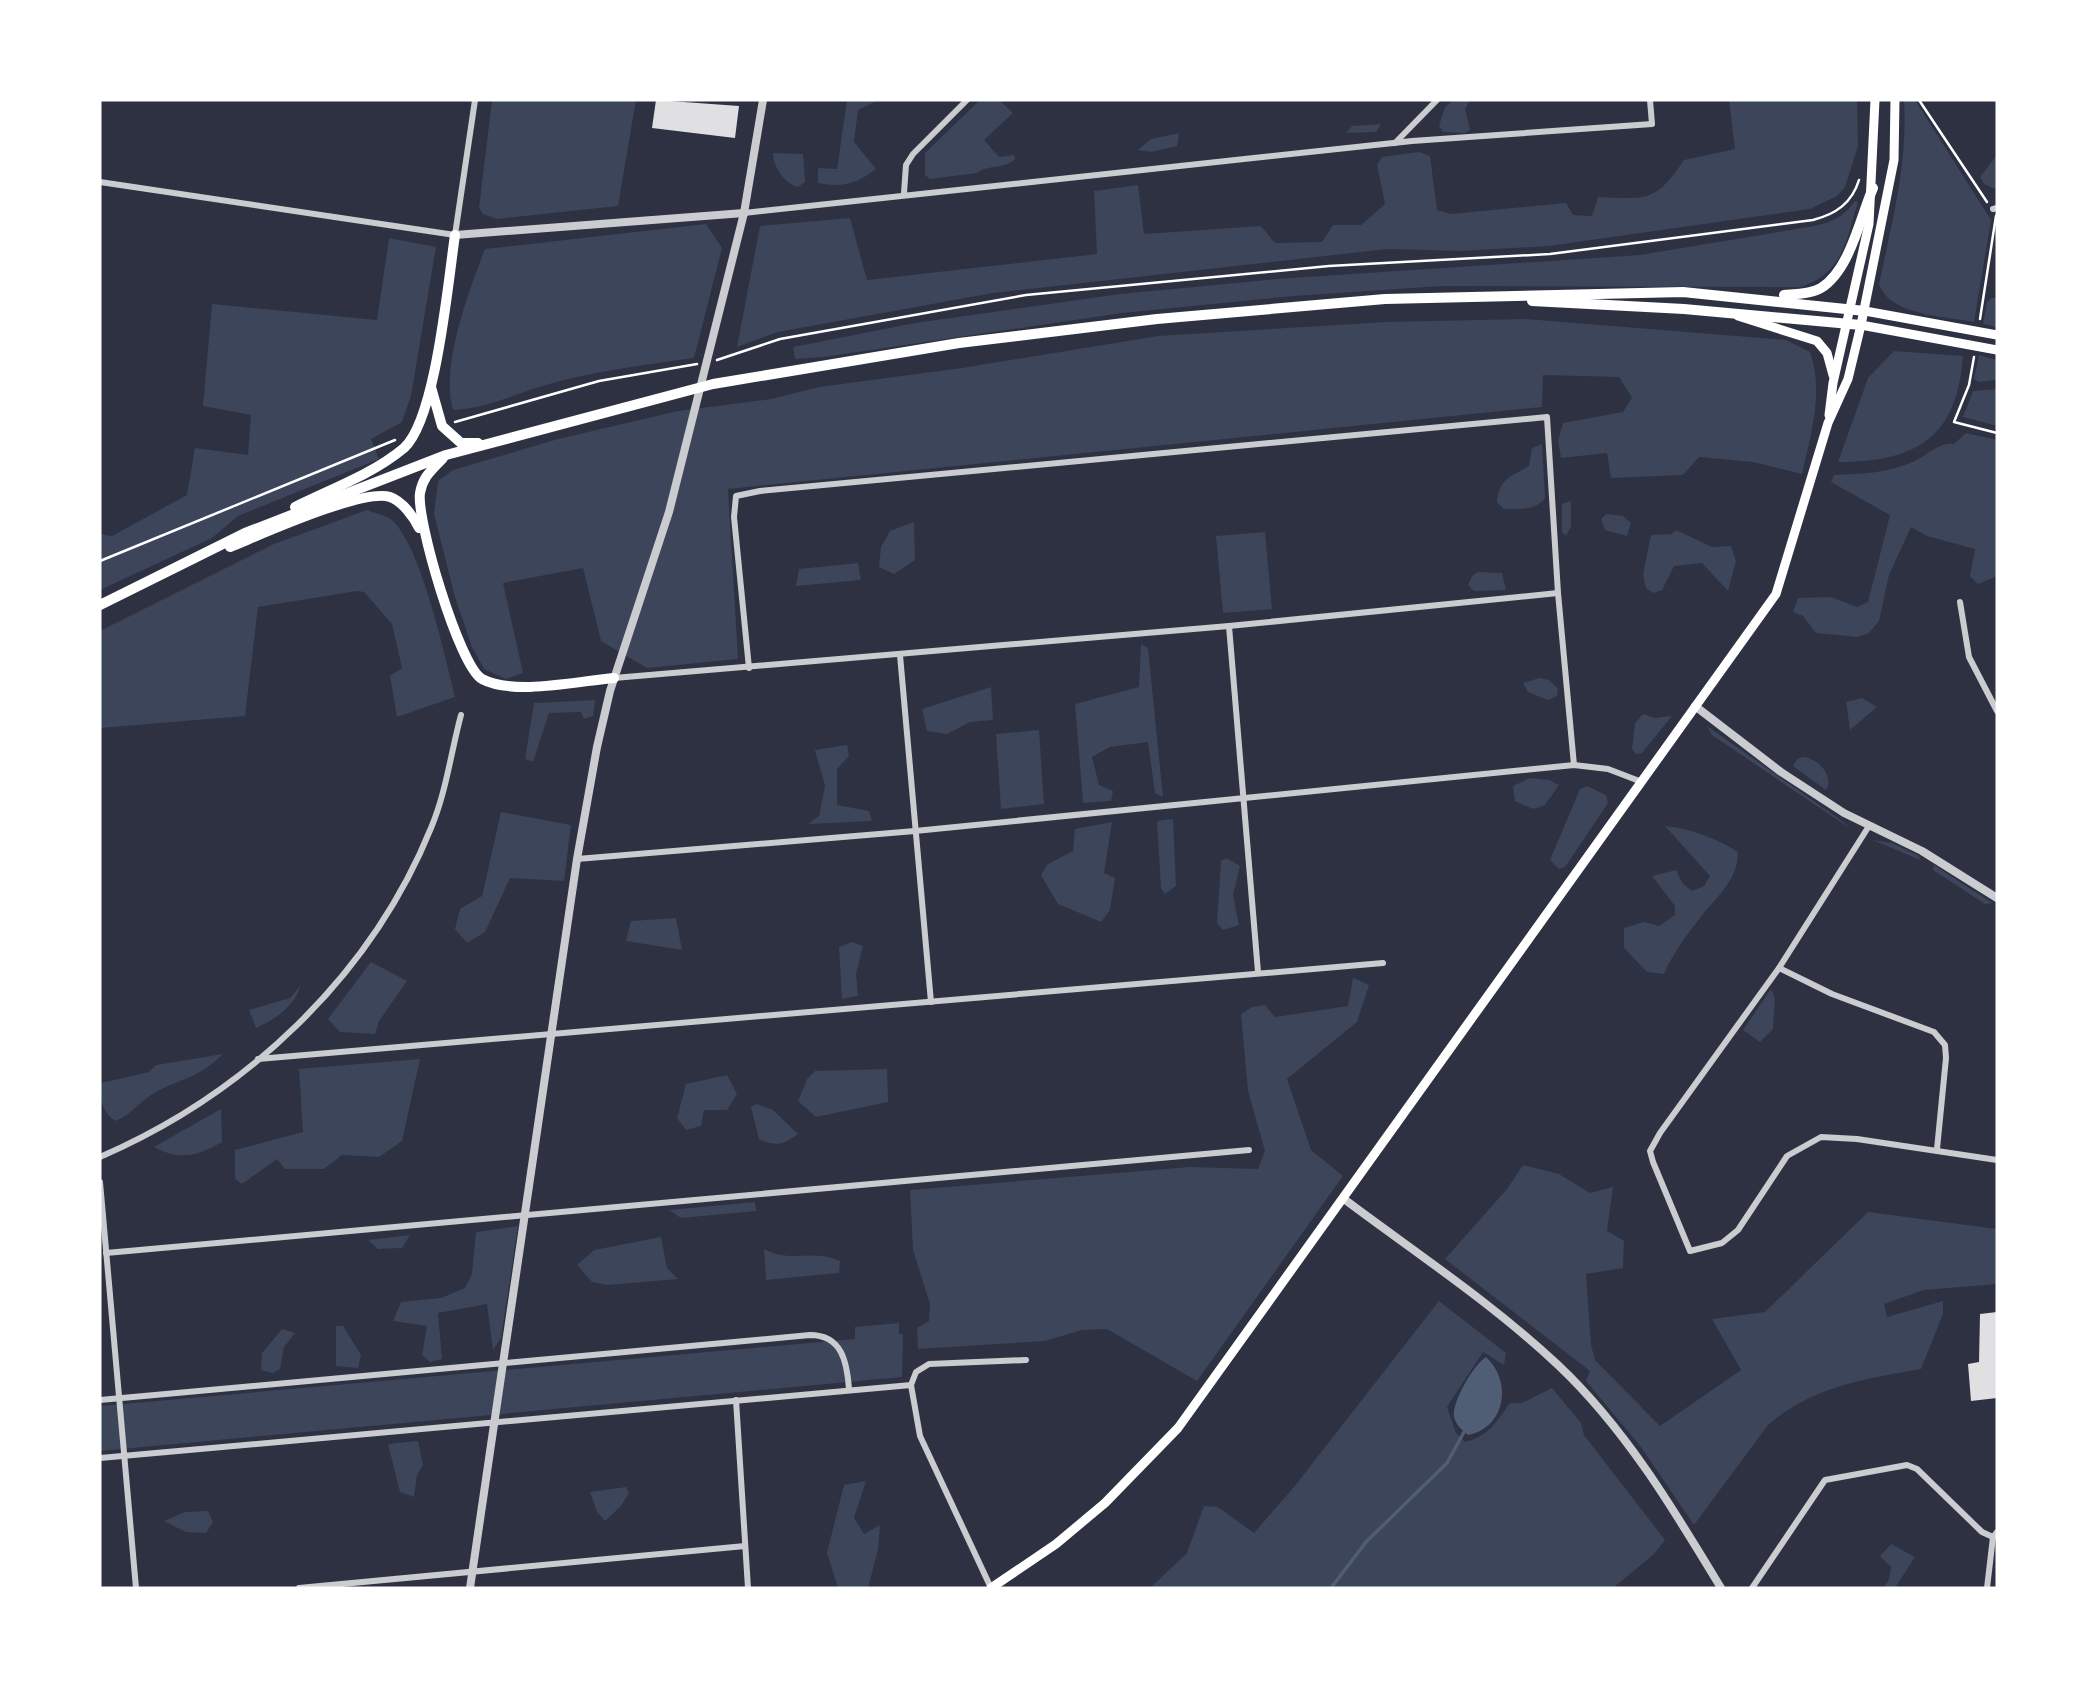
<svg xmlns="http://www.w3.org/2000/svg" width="2097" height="1688" viewBox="0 0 2097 1688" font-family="Spectral,serif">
	<rect width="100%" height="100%" fill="#2d3142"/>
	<g fill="#3c4559">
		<path d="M492 100H636L618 206 497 219 483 214 479 208Z"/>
		<path d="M847 100H878L858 110 854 142 876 169C856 184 843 188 818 183V168L837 169Z"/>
		<path d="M980 100H999L1013 113 984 140 999 157 1014 155 1015 159C1004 170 988 164 977 173L930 179 925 175V153Z"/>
		<path d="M1454 100H1470L1465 109 1470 130 1465 133 1443 132 1439 126 1445 107Z"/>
		<path d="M1729 100H1857L1858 146 1845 187 1837 196 1810 209 1549 246 1461 251 1388 249 993 293 778 332 737 347 760 226 850 218 867 280 1097 254 1094 191 1138 185 1144 234 1261 226 1275 243 1322 242 1333 225H1361L1385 204 1377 165 1382 157 1419 152 1430 156 1437 210 1451 214 1566 203 1573 215 1592 216 1598 197C1647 199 1655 203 1684 160L1735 149Z"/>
		<path d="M1904 100H1915L1991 220 1974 322C1945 316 1890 316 1879 284 1892 223 1908 163 1904 100Z"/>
		<path d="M1381 124 1376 132 1346 133 1352 126Z"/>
		<path d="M1179 133 1177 146 1151 152 1138 150 1151 139Z"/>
		<path d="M773 153 803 154 805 182 798 187C784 184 773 166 773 153Z"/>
		<path d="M1997 155V190L1984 184 1980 177Z"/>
		<path d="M1855 201 1858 202C1846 241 1843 274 1800 287L1442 286 1294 296 1122 313 824 357 795 359 793 347 915 323 1120 294 1276 279 1640 255 1814 226C1832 222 1844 217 1855 201Z"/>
		<path d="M706 224 722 248 694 358C644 365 594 371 546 385 514 394 486 409 453 410 440 366 469 291 485 249Z"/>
		<path d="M389 238 436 247 411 396 402 422 371 439 379 459 238 516 212 538 100 590V534L112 536 187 495 195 448 248 455 251 415 203 406 212 304 377 320Z"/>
		<path d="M1991 298H1997V327L1983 324 1987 302Z"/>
		<path d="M1526 319 1786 340 1810 352C1824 392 1811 434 1802 474L1753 462 1699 457 1683 475 1611 478 1607 453 1561 458 1558 440 1563 423 1623 412 1632 398 1619 377 1543 375 1542 407 728 489 738 659 647 668 601 641 583 568 503 583 523 673 506 679 484 669 472 647 455 597 434 514 438 481 453 470 558 439 678 411 771 399 819 387 962 368 1158 336 1386 322Z"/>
		<path d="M1894 351 1963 356C1957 438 1916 462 1838 462L1868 378Z"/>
		<path d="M1979 355 1997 360V380L1979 382 1974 379Z"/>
		<path d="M1997 389V426L1963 417 1973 391Z"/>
		<path d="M1966 433 1997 440V576L1978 584 1970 576 1975 549 1927 536 1911 527 1889 575 1879 621 1869 633 1858 637 1816 633 1803 616 1793 612 1798 598 1831 597 1857 607 1868 602 1890 515 1831 482 1834 475C1862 474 1888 473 1915 461 1928 455 1938 442 1954 444Z"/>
		<path d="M1542 444 1545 498C1536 511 1518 509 1504 509L1497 502C1499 478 1511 477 1529 466L1532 448Z"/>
		<path d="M1571 501V526L1566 536 1562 532V504Z"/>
		<path d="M367 510C374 513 386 515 392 520 421 546 445 656 455 697L397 717 390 676 402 668 392 624 364 592 357 591 258 607 245 716 100 728V631L274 544Z"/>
		<path d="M1606 514 1623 516 1631 523 1627 536 1605 530 1601 519Z"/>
		<path d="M914 522 915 560 894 574 879 567 881 547 890 531Z"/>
		<path d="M1676 530 1712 547 1731 546 1736 561 1728 591 1702 563 1674 566 1662 590 1653 593 1646 588 1643 574 1651 535 1672 534Z"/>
		<path d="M1265 532 1272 609 1223 613 1216 536Z"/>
		<path d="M858 563 861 580 796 586 799 569Z"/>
		<path d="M1478 572 1502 573 1506 590 1474 591 1468 585 1472 576Z"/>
		<path d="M1141 644 1148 648 1163 797 1155 793 1148 742 1110 747 1092 757 1099 785 1113 791 1111 801 1083 803 1075 704 1139 687Z"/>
		<path d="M1539 678 1549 680 1558 689 1557 696 1548 700 1528 692 1523 683Z"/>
		<path d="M991 687 993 720 970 722 947 734 927 731 922 709Z"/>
		<path d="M1862 698 1877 707 1850 730 1846 702Z"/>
		<path d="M595 700 593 716 584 719 581 712 549 713 533 762 525 759 534 703Z"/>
		<path d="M1643 714 1655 718 1672 716 1642 753 1636 754 1632 749 1635 723Z"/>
		<path d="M1707 726 1842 821 1851 829 1712 735Z"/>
		<path d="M1039 730 1044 804 1001 809 996 734Z"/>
		<path d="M847 745 849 756 837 769V805L869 811 872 821 808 824 819 816 825 786 815 750Z"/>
		<path d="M1804 757C1819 759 1834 776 1826 790L1793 766 1797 759Z"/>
		<path d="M1530 778 1549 780 1559 785 1545 805 1533 809 1515 801 1513 786Z"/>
		<path d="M1587 786 1606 795 1608 803 1565 867 1559 869 1550 860 1580 789Z"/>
		<path d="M501 812 571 825 564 881 510 878 485 932 467 943 455 929 460 909 482 896Z"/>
		<path d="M1173 819 1176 886 1165 894 1161 888 1157 821Z"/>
		<path d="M1112 822 1104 873 1115 878 1110 910 1101 922 1058 904 1041 875 1048 864 1073 851 1075 829Z"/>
		<path d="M1665 826C1690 828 1717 839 1738 852 1738 881 1716 897 1700 918 1687 934 1672 955 1664 974L1647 972 1624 948V928L1644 922 1659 926 1675 915V906L1652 876 1676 870 1683 884 1692 891 1704 886 1710 876Z"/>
		<path d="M1873 840 1892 843 1919 856 1920 860Z"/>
		<path d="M1227 858 1240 866 1233 895 1239 925 1223 930 1217 923 1221 861Z"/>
		<path d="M1934 865 1989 901 1993 903 1985 904 1933 870Z"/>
		<path d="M676 918 682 950 626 941 631 921Z"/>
		<path d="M852 942 863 946 856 974 858 996 842 999 839 947Z"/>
		<path d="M371 962 407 981 379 1021 375 1034 340 1032 328 1019Z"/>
		<path d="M1353 978 1369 985 1357 1022 1287 1079 1311 1150 1343 1176 1197 1381 1107 1329 1082 1330 1045 1341 918 1349 917 1328 929 1321 930 1304 913 1250 910 1190 1190 1167 1258 1169 1265 1151 1248 1091 1241 1014 1252 1007 1265 1005 1275 1017 1348 1006Z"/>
		<path d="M301 985C294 1007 276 1019 256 1028L249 1010 290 998Z"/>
		<path d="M1771 989 1775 998 1773 1029 1760 1042 1743 1030Z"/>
		<path d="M223 1054C196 1081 178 1078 151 1095 137 1104 130 1116 115 1121 103 1113 98 1097 101 1083L149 1072 156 1065Z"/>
		<path d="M420 1059 402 1141 379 1157 342 1155 324 1169H285L277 1159 242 1184 235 1179V1150L303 1132 299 1069Z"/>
		<path d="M887 1069 888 1102 816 1117 798 1101 807 1079 815 1071Z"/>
		<path d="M727 1075 737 1094 727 1110H704L701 1126 686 1130 677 1118 686 1084Z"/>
		<path d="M757 1104 773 1110 798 1134C783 1145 776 1147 759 1139L751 1107Z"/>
		<path d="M221 1109 222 1142C198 1156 180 1161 154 1147Z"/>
		<path d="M1523 1165 1559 1174 1590 1193 1613 1187 1607 1231 1624 1241 1623 1268 1586 1274 1591 1345 1595 1360 1660 1426 1741 1370 1712 1319 1765 1312 1868 1212 1997 1229V1284L1924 1290 1884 1304 1887 1317 1943 1301V1314L1921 1369C1865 1379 1813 1386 1768 1425L1694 1525 1641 1447 1586 1381 1590 1371 1445 1259 1507 1189Z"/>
		<path d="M755 1202 756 1211 681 1218 669 1210Z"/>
		<path d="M518 1226 501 1338 493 1350 487 1304 438 1313 442 1359 430 1362 422 1355 427 1326 393 1321 401 1302 441 1298 465 1288 472 1274 476 1232Z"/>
		<path d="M410 1235 402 1248 378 1249 368 1240Z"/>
		<path d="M661 1237 667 1268 678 1279 607 1285 592 1282 577 1265 594 1250Z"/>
		<path d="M764 1249C792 1264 811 1248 840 1261L839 1273 766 1280Z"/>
		<path d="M1439 1301 1506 1353 1504 1365 1483 1352 1447 1407 1456 1433 1465 1442C1489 1436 1496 1422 1510 1403H1522L1552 1388 1581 1423 1584 1435 1665 1540 1654 1554 1613 1588H1150L1187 1553 1204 1506 1218 1507 1254 1533 1294 1487Z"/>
		<path d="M899 1323V1334H903L902 1377 100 1451V1406L855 1339V1327Z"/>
		<path d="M336 1326H343L361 1355 358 1368 336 1366Z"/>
		<path d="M282 1329 295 1333 284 1347 280 1369 273 1373 261 1370 262 1353Z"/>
		<path d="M418 1441 423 1465 417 1475 414 1497 400 1492 388 1444Z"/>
		<path d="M866 1481 854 1518 864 1534 880 1525 878 1550 868 1588H838L827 1553 844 1485Z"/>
		<path d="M626 1487 629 1493 621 1506 605 1521 597 1512 590 1492Z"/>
		<path d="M208 1511 213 1522 206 1533 186 1532 164 1521 185 1512Z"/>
		<path d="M1891 1544 1915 1557 1895 1588H1883L1889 1580 1891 1567 1880 1556Z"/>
	</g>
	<path fill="#4f5d75" d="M1486 1357C1513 1382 1505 1428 1468 1435 1462 1430 1456 1425 1454 1417 1451 1403 1474 1364 1486 1357Z"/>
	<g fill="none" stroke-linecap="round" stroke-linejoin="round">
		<path stroke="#4f5d75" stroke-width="3.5" d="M1331 1588 1366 1542 1447 1463 1464 1432"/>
	</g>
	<g fill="#e0e0e3">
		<path d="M656 100 739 106 735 138 652 128Z"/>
		<path d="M1997 1312V1398L1971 1401 1968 1364 1979 1362 1980 1314Z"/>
	</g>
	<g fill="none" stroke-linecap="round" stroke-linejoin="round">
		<g stroke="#fff" stroke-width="2.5">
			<path d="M1919 100 1987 202"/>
			<path d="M1980 319 1996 216"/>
			<path d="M1974 357 1969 385 1954 422 1997 433"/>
			<path d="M717 360 780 339 1026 295 1329 266 1550 254 1813 220C1836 214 1852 203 1859 180"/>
			<path d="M455 422 599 381 697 364"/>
			<path d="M100 561 395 440"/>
		</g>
		<g stroke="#caccd0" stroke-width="6">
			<path d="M1395 143 1437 100"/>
			<path d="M100 182 455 235 475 100"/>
			<path d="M904 193 906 165 913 154 967 100"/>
			<path d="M1993 209 1997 208"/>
			<path d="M744 213 1412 141 1652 124 1650 100"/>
			<path d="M1960 602 1969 657 1997 711"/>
			<path d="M1229 626 1258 972"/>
			<path d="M900 655 931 1002"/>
			<path d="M749 668 734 517 736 496 760 491 1547 417 1558 593 1574 765"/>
			<path d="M614 678 1229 626 1558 593"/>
			<path d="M1869 826 1779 968 1660 1133 1650 1151 1653 1162 1690 1251 1722 1243 1738 1230 1787 1156 1821 1137 1857 1139 1997 1160"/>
			<path d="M577 859 915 831 1574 765 1608 769 1642 782"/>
			<path d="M1779 968 1832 994 1934 1032 1945 1045 1946 1058 1937 1149"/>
			<path d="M258 1059 1383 963"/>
			<path d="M100 1157C246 1094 371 976 431 828 446 793 451 752 461 715"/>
			<path d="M100 1182 136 1588"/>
			<path d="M106 1253 1249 1150"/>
			<path d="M911 1385 920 1436 991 1588"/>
			<path d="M100 1400 810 1335C842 1335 847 1362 849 1389"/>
			<path d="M736 1400 748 1588"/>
			<path d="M100 1458 911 1385 916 1372 929 1364 1026 1360"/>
			<path d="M299 1588 745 1546"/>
			<path d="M1752 1588 1825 1480 1907 1465 1917 1469 1982 1532 1993 1537"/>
			<path d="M1987 1588 1993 1537 1997 1532"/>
		</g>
		<g stroke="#caccd0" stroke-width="8">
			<path d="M455 235 744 213"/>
			<path d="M1695 706 1781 772 1844 813 1922 851 1997 898"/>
			<path d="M1344 1199C1416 1253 1492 1303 1558 1365 1625 1428 1674 1510 1721 1588"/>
			<path d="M470 1588 577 859 597 747 610 691 669 512 744 213 763 100"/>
		</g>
		<g stroke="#fff" stroke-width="9">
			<path d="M1865 311 1997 335"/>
			<path d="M1738 316 1817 341 1827 353 1833 375"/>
			<path d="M1861 325 1997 350"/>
			<path d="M1829 415 1833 383 1869 224 1875 100"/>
			<path d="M991 1588 1056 1544 1105 1503 1178 1428 1776 594 1828 423 1848 379 1861 325 1894 160 1895 100"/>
		</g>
		<g stroke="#fff" stroke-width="10">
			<path d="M1784 295C1795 294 1811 294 1821 288 1850 270 1860 218 1873 188"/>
			<path d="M1532 301 1684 309 1861 325"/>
			<path d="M431 387 442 426 461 443H478"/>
			<path d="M443 458C432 470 423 476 420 493 416 519 459 666 482 679 514 696 578 681 614 678"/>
			<path d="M295 507C331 489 373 474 404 448 436 419 448 282 455 235"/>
			<path d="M230 547C260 535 363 488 390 497 402 501 414 517 419 528"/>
			<path d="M100 605 245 533 446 455 713 384 959 343 1157 319 1385 299 1683 292 1865 311"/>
		</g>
	</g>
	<rect width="2097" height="1688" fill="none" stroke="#ffffff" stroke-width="203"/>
</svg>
